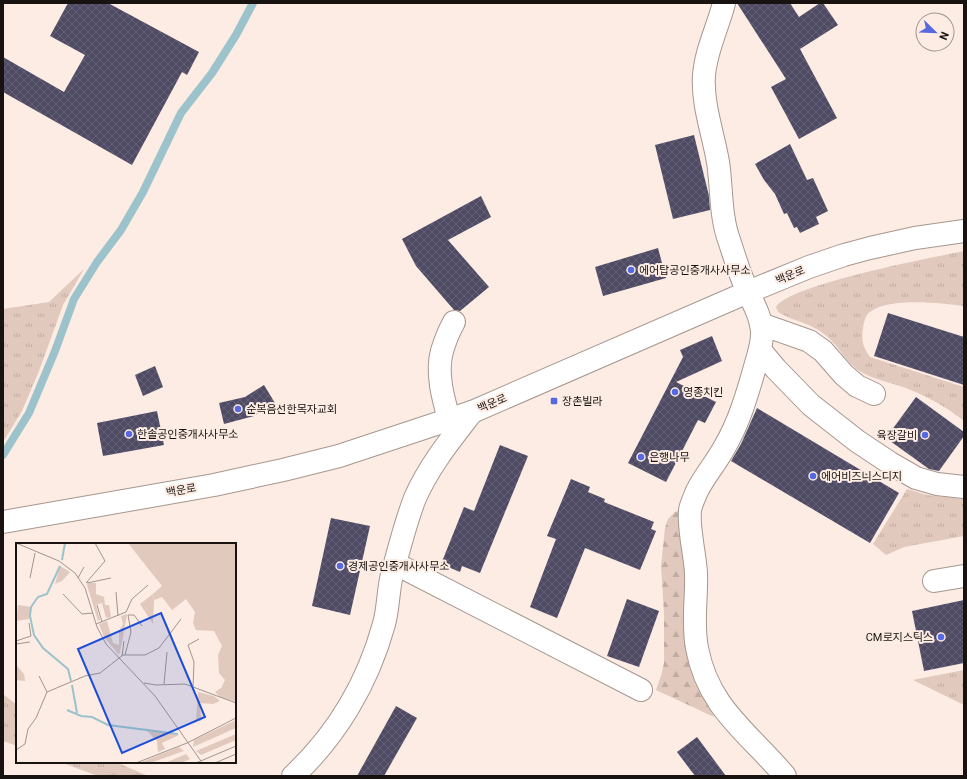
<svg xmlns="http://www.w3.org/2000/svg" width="967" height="779" viewBox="0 0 967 779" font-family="Roboto,'Noto Sans KR',sans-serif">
	<defs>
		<pattern id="grass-tufts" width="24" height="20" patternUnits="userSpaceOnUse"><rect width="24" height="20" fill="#e2c9bd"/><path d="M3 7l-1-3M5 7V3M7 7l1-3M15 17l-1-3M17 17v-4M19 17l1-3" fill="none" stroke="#c1aca1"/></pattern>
		<pattern id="forest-firs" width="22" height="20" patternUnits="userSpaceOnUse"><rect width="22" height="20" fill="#e2c9bd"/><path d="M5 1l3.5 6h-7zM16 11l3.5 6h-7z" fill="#c1aca1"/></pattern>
		<pattern id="building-cross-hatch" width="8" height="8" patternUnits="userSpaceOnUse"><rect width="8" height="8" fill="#504b65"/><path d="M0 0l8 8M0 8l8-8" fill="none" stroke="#656175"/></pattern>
	</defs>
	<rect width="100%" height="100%" fill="#fcece4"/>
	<g fill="url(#grass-tufts)">
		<path d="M964 251V306C941 303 889 297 870 312 865 315 864 323 863 328 861 340 863 348 870 357L964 387V421C947 407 926 396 906 388 892 383 876 380 863 373 846 364 839 345 824 334 811 323 792 321 778 312L776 307C788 285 934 257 964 251Z"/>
		<path d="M84 269 63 305 39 371 22 411 3 442V309L49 302Z"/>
		<path d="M907 489 927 495 964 499V536L904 547 886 555 873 544Z"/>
		<path d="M964 670V705L913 680Z"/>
		<path d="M3 694 17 705V746L3 741Z"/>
		<path d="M60 762H116L148 776H98Z"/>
	</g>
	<path fill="url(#forest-firs)" d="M684 509 702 685 714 717 656 690 661 676 664 663V613L661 566 665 528 668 519 675 512Z"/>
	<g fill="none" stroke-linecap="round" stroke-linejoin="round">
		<path stroke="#9cc3cb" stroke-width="8" d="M3 455 29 413 55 351 74 299 97 262 121 230 143 192 181 113 212 73 236 35 253 3"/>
	</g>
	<g fill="url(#building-cross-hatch)">
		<path d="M68 3H108L199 52 187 75 182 72 132 165 3 92V57L64 92 85 55 50 36Z"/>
		<path d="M737 3H790L799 17 820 3H823L838 25 800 49 837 118 799 139 771 87 786 79Z"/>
		<path d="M694 135 709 196 710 210 673 219 655 145Z"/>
		<path d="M790 144 807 180 813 178 828 211 816 217 819 224 800 233 797 227 794 228 787 213 784 214 775 194 764 180 755 164Z"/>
		<path d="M481 196 491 217 448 240 489 287 460 311 454 310 416 266 402 239Z"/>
		<path d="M658 248 666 278 603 296 595 267Z"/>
		<path d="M888 313 964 337V385L874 356Z"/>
		<path d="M712 336 722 361 676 382 716 402 705 423 698 420 666 482 628 463 683 357 680 350Z"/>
		<path d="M155 366 163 387 143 396 135 375Z"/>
		<path d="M264 385 275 403 254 416 224 424 219 403 245 397Z"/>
		<path d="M916 397 964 432V436L939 471 929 469 886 438Z"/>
		<path d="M757 408 899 493 870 543 731 461 741 444Z"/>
		<path d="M157 411 164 445 103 456 97 423Z"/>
		<path d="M500 445 528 456 480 573 462 566 460 572 441 564 464 507 474 511Z"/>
		<path d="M571 479 590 487 588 492 605 499 604 502 654 522 651 529 656 531 640 570 585 548 557 618 530 607 556 539 547 536Z"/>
		<path d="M331 518 370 526 350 615 312 606Z"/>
		<path d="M627 599 659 611 639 667 607 656Z"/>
		<path d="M964 600V663L924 671 912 611Z"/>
		<path d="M396 706 417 718 384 776H357Z"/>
		<path d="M697 737 726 776H695L677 752Z"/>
	</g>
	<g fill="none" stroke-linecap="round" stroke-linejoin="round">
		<defs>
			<g id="minor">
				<path d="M724 3C718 27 706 50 704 75 702 104 713 133 718 162 722 188 720 215 729 240 734 255 738 269 744 283 751 300 762 316 762 334 762 345 758 356 755 367 747 395 739 423 724 448 716 463 705 475 697 491 695 496 691 504 690 510 688 528 695 554 696 573 697 598 692 623 697 648 708 708 749 733 785 776"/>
				<path d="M761 324 809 341 823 351 844 375 857 386 874 394"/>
				<path d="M760 350 776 369 811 405 857 441 890 463 916 478 937 484 964 487"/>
				<path d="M449 419C443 398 436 373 442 351 445 341 449 331 454 322"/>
				<path d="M3 522 214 485 283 470 339 456 472 412 748 292 809 267 844 255 870 248 915 238 964 231"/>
				<path d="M396 564 641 690"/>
				<path d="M934 581 964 576"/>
				<path d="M293 776C337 735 368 682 384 624 388 610 388 594 391 579 398 552 405 524 415 498 429 466 451 439 472 412"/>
			</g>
		</defs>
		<use href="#minor" stroke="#a6978f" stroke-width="24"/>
		<use href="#minor" stroke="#fff" stroke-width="22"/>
	</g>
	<g fill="#5669e0" stroke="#fcece4" stroke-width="1.5">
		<circle cx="631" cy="270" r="4"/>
		<circle cx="675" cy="392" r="4"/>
		<rect x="550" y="397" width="8" height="8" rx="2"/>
		<circle cx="238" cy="409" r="4"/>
		<circle cx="129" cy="434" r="4"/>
		<circle cx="925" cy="435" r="4"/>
		<circle cx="641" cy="457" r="4"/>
		<circle cx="813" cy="476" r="4"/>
		<circle cx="340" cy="566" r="4"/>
		<circle cx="941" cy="637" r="4"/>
	</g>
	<g text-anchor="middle" stroke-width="4" stroke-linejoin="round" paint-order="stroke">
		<g font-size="11" fill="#181310" stroke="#fcece4" text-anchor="start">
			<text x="639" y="274">에어탑공인중개사사무소</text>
			<text x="683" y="396">영종치킨</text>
			<text x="562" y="405">장촌빌라</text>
			<text x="246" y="413">순복음선한목자교회</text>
			<text x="137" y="438">한솔공인중개사사무소</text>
			<text x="917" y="439" text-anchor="end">육장갈비</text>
			<text x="649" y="461">은행나무</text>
			<text x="821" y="480">에어비즈니스디지</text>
			<text x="348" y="570">경제공인중개사사무소</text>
			<text x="933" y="641" text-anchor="end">CM로지스틱스</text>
		</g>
		<g font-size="11" fill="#181310" stroke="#fcece4">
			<text transform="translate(790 275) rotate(-22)" y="4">백운로</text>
			<text transform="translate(492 403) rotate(-23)" y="4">백운로</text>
			<text transform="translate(181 490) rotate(-10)" y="4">백운로</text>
		</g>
	</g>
	<g transform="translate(16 543)">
		<rect width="220" height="220" fill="#fcece4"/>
		<path d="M137 51 138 58 137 81 124 61ZM111 71 106 100 103 112 88 94 83 81 91 78 97 100 103 102V88L107 81 105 73ZM182 149 198 153 204 158 197 161 184 160 185 178H180ZM220 177V185L177 204 178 197ZM131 188 149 189 163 192 146 200 149 206 142 209 141 198ZM220 191V197L185 212 180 208ZM163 204 168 208 134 220H123ZM170 211 174 216 165 220H149Z" fill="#e2c9bd"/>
		<path d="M112 0H220V159L204 154 199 149 205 145 209 137 203 130 202 112 206 103 198 88 180 87 177 80 179 69 170 56 156 67 146 54 138 57 137 51 146 43ZM44 23 54 29 46 38 39 41ZM72 40H80V51L88 54 89 62H93L95 74 90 75 86 60 80 62 84 77 82 78 71 42ZM0 122 8 131 9 138 0 137Z" fill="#e2c9bd"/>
		<path d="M2 62 15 64 13 76 0 78Z" fill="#e2c9bd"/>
		<path fill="none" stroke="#9cc3cb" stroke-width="2" d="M46 17 49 0M44 23 31 51 22 54 15 64 14 73 18 92 27 105 52 126 55 138M56 142 61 170M51 167 65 173 76 174 92 182 162 191"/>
		<path fill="none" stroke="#a1958f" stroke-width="1" d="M0 0 43 18 59 30 69 45 81 84 90 101 139 153 185 218M14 35 19 10M62 35 68 24M70 40 89 18 79 0M71 40 95 35M100 49 102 73M47 51 66 71 77 70M81 62 86 79M80 81 110 69 116 56 132 42M0 98 15 93 13 80M0 101 14 99M109 112 115 89 112 72H118L126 83M106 113 108 98M23 133 31 149M128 140 140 142 169 141 220 160M148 141 151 109M177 144 178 119 172 102 183 96M0 207 9 201 12 186 20 175 31 149 69 133 84 130 107 112H129L143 105 165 76M120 220 171 200 220 175M180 220 220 203M199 220 220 211"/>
		<path fill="#1d4ed8" fill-opacity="0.15" stroke="#1d4ed8" stroke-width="2" d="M145 70 189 174 106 210 62 106Z"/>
		<rect width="220" height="220" fill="none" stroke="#181310" stroke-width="2"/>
	</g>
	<rect width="967" height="779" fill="none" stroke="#181310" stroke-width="8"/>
	<g transform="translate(935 32) rotate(113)"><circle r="19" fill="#fcece4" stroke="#a1958f"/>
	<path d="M0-3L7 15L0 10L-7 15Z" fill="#5669e0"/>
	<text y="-6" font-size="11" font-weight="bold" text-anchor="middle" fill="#181310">N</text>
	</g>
</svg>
